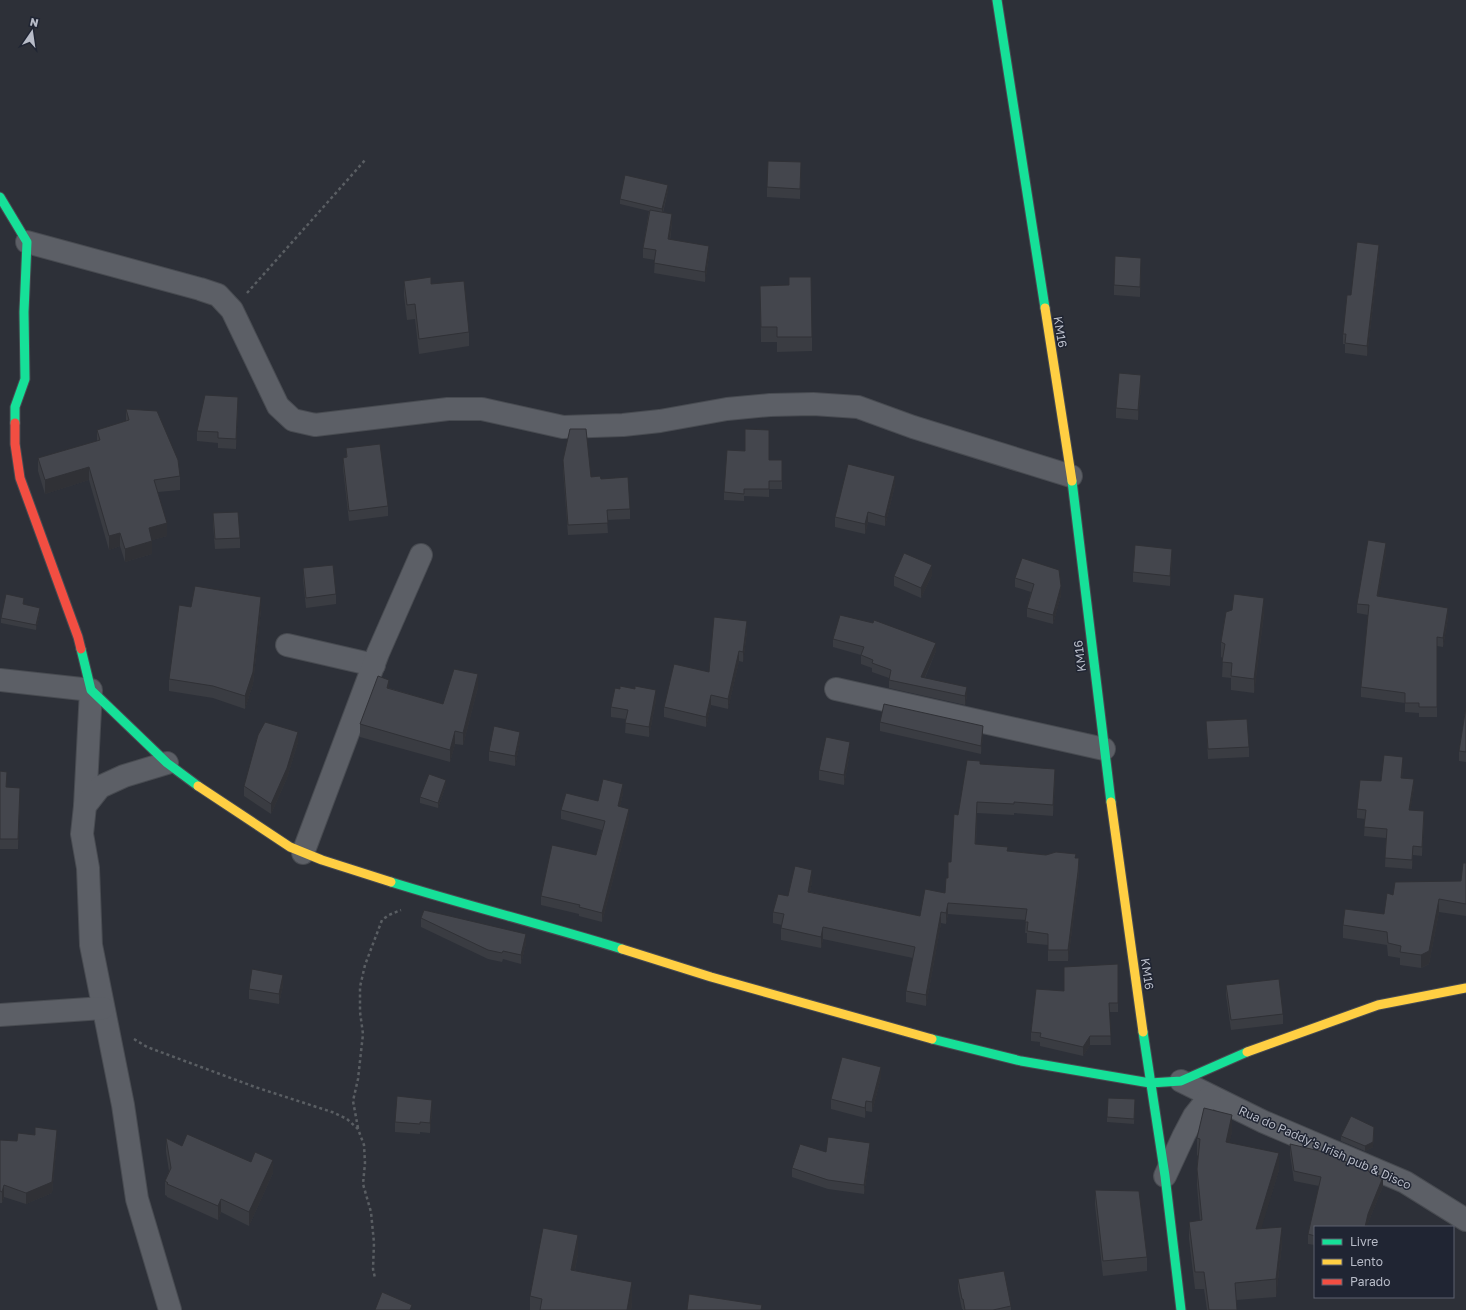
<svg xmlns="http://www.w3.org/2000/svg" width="1466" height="1310" viewBox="0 0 1466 1310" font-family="'Golos Text',sans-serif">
	<rect width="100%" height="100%" fill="#2d3038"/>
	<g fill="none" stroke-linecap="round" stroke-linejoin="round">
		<defs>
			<g id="street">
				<path d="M27 242 200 289 218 295 232 310 278 406 293 420 315 425 448 409H482L563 427 623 425 660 421 727 409 770 405 813 404 858 407 913 427 1071 476"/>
				<path d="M287 645 374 665"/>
				<path d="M0 680 91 690 85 806"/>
				<path d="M836 689 1104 749"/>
				<path d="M167 763 124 776 100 787 85 806 82 834 88 868 91 945 123 1105 137 1199 170 1310"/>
				<path d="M303 853 378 653 421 555"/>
				<path d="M0 1015 103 1008"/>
				<path d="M1181 1081 1264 1122 1405 1182 1466 1220"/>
				<path d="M1165 1176 1184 1135 1194 1116 1210 1096"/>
			</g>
			<g id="fast">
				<path d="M997 0 1045 308"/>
				<path d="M0 197 27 242 24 312 25 379 15 407V423"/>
				<path d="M1072 481 1111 802"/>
				<path d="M81 649 91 690 167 763 198 786"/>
				<path d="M391 882C468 906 545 925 622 949"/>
				<path d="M1143 1032 1165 1176 1181 1310"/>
				<path d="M932 1039 1021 1061 1150 1083 1181 1081 1247 1052"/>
			</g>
			<g id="slow">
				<path d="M1045 308 1072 481"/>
				<path d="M198 786 290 847 322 860 391 882"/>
				<path d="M1111 802 1143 1032"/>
				<path d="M622 949 711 977 932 1039"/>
				<path d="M1247 1052 1378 1005 1466 988"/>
			</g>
			<path id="jam" d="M15 423V444L20 478 78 637 81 649"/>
		</defs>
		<use href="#street" stroke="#484b51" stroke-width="24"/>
		<use href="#fast" stroke="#484b51" stroke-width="11"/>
		<use href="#slow" stroke="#484b51" stroke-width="11"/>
		<use href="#jam" stroke="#484b51" stroke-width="11"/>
		<g stroke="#5a5e63" stroke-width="2.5" stroke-dasharray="3 3" stroke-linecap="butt">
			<path d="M247 293 366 159"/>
			<path d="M134 1039 147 1047 255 1087 332 1112 347 1119 358 1129 364 1145 365 1163 363 1184 371 1212 374 1243 373 1269 375 1278"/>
			<path d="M358 1128 353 1101 358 1079 363 1034 360 1012V987L365 965 382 920 389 915 401 910"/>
		</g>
		<use href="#street" stroke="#5c5f66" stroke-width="22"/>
		<use href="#fast" stroke="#16e098" stroke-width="9"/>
		<use href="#slow" stroke="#ffcf43" stroke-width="9"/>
		<use href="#jam" stroke="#f24e42" stroke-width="9"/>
	</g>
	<g fill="#3a3c42">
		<path d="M801 162 800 199 767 197V187Z"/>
		<path d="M668 190 663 213 672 224 670 240 709 256 705 282 654 273 655 260 643 258V248L649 211 620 204V199Z"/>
		<path d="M1379 255 1367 356 1345 353V344H1343V334L1351 295Z"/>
		<path d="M1141 268 1140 297 1114 295V285Z"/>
		<path d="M404 281 431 284 469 332V346L419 354 415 319 407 320 404 296Z"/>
		<path d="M789 285 812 337V351L777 352V342H761L760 286Z"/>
		<path d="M1141 385 1138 420 1116 418V408Z"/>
		<path d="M238 407 236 449 218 448V443L197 441V431Z"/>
		<path d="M126 409 180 476V490L158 492 167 536 152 540V554L125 562 120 546 109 550 89 480 45 494 38 471V458L97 441V430L126 421Z"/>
		<path d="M346 448 388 506V516L349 521 343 468V458L346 457Z"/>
		<path d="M563 460 591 477 601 479 630 509V519L607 520 608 533 568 535 563 470Z"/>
		<path d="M769 460H782V489H769V497L744 496V501L724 500V492Z"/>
		<path d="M895 485 885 526 868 522 865 534 835 527V517Z"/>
		<path d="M213 513 240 538V548L215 549 213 524Z"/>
		<path d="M1386 553 1378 597 1448 618 1443 647 1437 646V717H1419V713L1405 712V703L1361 697V687L1368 615 1357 613V604Z"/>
		<path d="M1172 559 1170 586 1133 582V572Z"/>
		<path d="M303 568 336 594V604L306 608 303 579Z"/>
		<path d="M1059 570 1061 595 1053 624 1027 617V608L1031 592 1015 587V578Z"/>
		<path d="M932 575 921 598 894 586V576Z"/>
		<path d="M24 603V604L40 613 36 630 1 623V618Z"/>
		<path d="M191 607 261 609 253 684 245 709 213 698 169 691V679Z"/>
		<path d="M1264 613 1254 693 1231 690V678L1222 677 1223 658 1221 657V642Z"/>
		<path d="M747 631 743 662 739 661 728 709 711 705 706 727 664 717V707L709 672Z"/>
		<path d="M833 639 936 651 925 678 967 696 965 705 889 688V678L872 672V668L861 664V655L833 647Z"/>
		<path d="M478 687 463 745 455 744 450 762 360 737V724L389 688 443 704Z"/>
		<path d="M656 700 649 737 625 733 626 719 611 717V707Z"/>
		<path d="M1466 707V762L1459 761V751Z"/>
		<path d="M1206 721 1249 747V757L1208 759Z"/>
		<path d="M880 722 983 735 981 754 880 731Z"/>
		<path d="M298 742 287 778 271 814 244 796V786Z"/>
		<path d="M520 742 515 766 489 761V751Z"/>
		<path d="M850 752 844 785 819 780V770Z"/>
		<path d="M980 764 1055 781 1053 816 1014 813V815L977 813 976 844 1008 851 1076 858 1079 869 1078 883 1068 961H1048V945L1027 943V933H1025L1026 920 948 914 946 924 941 923 926 1006 906 1002V991L913 958 823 939 821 948 781 940V928L782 925 773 923V912L788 896 812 881 810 892 920 916 945 893 951 862 958 815Z"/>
		<path d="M1403 766 1402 778 1414 788 1410 810 1424 820 1422 856 1413 855 1412 869 1385 867 1386 838 1364 836 1365 819 1357 818V809L1381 781Z"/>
		<path d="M0 771 6 787 20 798 18 849H0Z"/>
		<path d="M446 785 438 808 420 803V797Z"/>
		<path d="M623 793 620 806 629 818 602 922 579 916V914L541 905V896L596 855 602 830 561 819V810L598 801Z"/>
		<path d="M1466 863V916L1439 912 1429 964 1421 968 1400 965V958L1388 956 1387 945 1343 938V925L1384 914 1393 895 1461 881Z"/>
		<path d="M421 918 526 943 521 964 503 959 502 962 488 959 421 927Z"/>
		<path d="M1118 964V1012H1109L1111 1045H1090L1083 1056 1040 1046V1042L1031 1041V1032L1064 991Z"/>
		<path d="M283 985 279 1004 249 999V989Z"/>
		<path d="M1226 985 1283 1014V1024L1231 1030 1226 995Z"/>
		<path d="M881 1077 872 1112 866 1111 865 1118 831 1109V1099Z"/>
		<path d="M1135 1099 1134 1124 1107 1122V1117Z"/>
		<path d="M432 1110 430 1133 420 1132V1134L395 1132V1122Z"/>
		<path d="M1232 1132 1229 1143 1279 1170 1261 1228 1282 1244 1276 1297 1236 1300 1237 1310H1207L1204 1289H1195L1189 1239V1222L1200 1221 1197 1186V1169L1198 1156 1197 1155V1138Z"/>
		<path d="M1374 1132 1373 1147 1365 1151 1341 1141V1136Z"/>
		<path d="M166 1138 182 1146 273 1173 249 1226 221 1212 218 1220 167 1197V1196L165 1195V1181L169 1171 166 1152Z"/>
		<path d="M0 1140 17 1141H57L52 1193 26 1204 4 1197 2 1203H0Z"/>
		<path d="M1290 1144 1338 1159 1369 1172 1383 1186 1368 1223 1315 1227V1245L1308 1244V1234L1319 1186 1294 1181 1290 1154Z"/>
		<path d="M826 1152 870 1153 864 1194 828 1189 792 1177V1168Z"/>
		<path d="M1095 1190 1147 1257V1271L1103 1276 1095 1205Z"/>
		<path d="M578 1254 575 1270 632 1302 631 1310H530V1296Z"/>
		<path d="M958 1279 1011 1306V1310H963V1309H962L958 1289Z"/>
	</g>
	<g fill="#303136">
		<path d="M668 185V190L662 214V209Z"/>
		<path d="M672 214V224L668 249V239Z"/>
		<path d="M1379 245V255L1367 356V346Z"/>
		<path d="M709 246V256L705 282V272Z"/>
		<path d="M1141 258V268L1140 297V287Z"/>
		<path d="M1141 375V385L1138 420V410Z"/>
		<path d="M238 397V407L236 449V439Z"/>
		<path d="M89 467V480L45 494V480Z"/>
		<path d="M895 476V485L885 526V517Z"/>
		<path d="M868 512V522L865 534V524Z"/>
		<path d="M167 523V536L149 541V528Z"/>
		<path d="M120 533V546L109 550V536Z"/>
		<path d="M152 541V554L125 562V549Z"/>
		<path d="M1386 543V553L1377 606V596Z"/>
		<path d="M1172 549V559L1170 586V576Z"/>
		<path d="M932 565V575L921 598V588Z"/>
		<path d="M1061 586V595L1053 624V615Z"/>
		<path d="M261 597V609L253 684 245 709V696Z"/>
		<path d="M1264 598V613L1254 693V679Z"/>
		<path d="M40 608V613L36 630V625Z"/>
		<path d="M1448 608V618L1443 647V638Z"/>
		<path d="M747 621V631L743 662V652Z"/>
		<path d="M936 643V651L921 686V677Z"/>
		<path d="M739 651V661L728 709V699Z"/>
		<path d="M478 674V687L463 745V733Z"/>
		<path d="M389 680V693L387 688Z"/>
		<path d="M967 687V696L965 705V696Z"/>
		<path d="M656 690V700L649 737V727Z"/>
		<path d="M711 695V705L706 727V717Z"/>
		<path d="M983 726V735L981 754V746Z"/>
		<path d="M455 731V744L450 762V750Z"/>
		<path d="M298 732V742L287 778 271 814V804Z"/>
		<path d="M520 732V742L515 766V756Z"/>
		<path d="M850 742V752L844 785V775Z"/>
		<path d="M1403 757V766L1401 787V778Z"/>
		<path d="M1055 769V781L1053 816V805Z"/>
		<path d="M1414 779V788L1409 819V810Z"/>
		<path d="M446 780V785L438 808V803Z"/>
		<path d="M623 784V793L618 815V806Z"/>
		<path d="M20 788V798L18 849V839Z"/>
		<path d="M977 802V813L975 856V844Z"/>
		<path d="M629 809V818L602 922V913Z"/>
		<path d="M1424 811V820L1422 856V847Z"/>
		<path d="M1413 846V855L1412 869V860Z"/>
		<path d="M1079 858 1078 883 1068 961V950Z"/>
		<path d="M812 870V881L808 903V892Z"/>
		<path d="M1439 899V912L1429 964 1421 968V955Z"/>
		<path d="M948 903V914L946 924V913Z"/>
		<path d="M941 912V923L926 1006V995Z"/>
		<path d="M823 927V939L821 948V937Z"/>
		<path d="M526 934V943L521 964V955Z"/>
		<path d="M283 975V985L279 1004V994Z"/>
		<path d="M1090 1036V1045L1083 1056V1047Z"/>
		<path d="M881 1067V1077L872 1112V1102Z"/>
		<path d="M432 1100V1110L430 1133V1123Z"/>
		<path d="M866 1101V1111L865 1118V1108Z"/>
		<path d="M1232 1115V1132L1226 1159V1142Z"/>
		<path d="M1374 1127 1373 1147 1365 1151V1146Z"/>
		<path d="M57 1130V1141L52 1193 26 1204V1193Z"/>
		<path d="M870 1143V1153L864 1194V1185Z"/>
		<path d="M1279 1153V1170L1256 1246V1229Z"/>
		<path d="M273 1160V1173L249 1226V1212Z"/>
		<path d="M1383 1177V1186L1368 1223 1367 1227H1365L1368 1214Z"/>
		<path d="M4 1185V1197L2 1203V1192Z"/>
		<path d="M221 1199V1212L218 1220V1206Z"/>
		<path d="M1282 1227V1244L1276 1297V1279Z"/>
		<path d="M578 1235V1254L571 1289V1270Z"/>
		<path d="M632 1282V1302L631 1310H627Z"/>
	</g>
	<g fill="#44464d" stroke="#303136">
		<path d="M768 161 801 162 800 189 767 187Z"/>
		<path d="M625 175 668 185 662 209 620 199Z"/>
		<path d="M650 210 672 214 668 239 709 246 705 272 654 263 656 250 643 248Z"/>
		<path d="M1357 242 1379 245 1367 346 1345 343 1346 334H1343L1347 295H1351Z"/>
		<path d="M1115 256 1141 258 1140 287 1114 285Z"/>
		<path d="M431 277V284L464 281 469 332 419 339 415 304 407 305 404 281Z"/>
		<path d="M789 277H811L812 337H777V327H761L760 286 789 285Z"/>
		<path d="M1119 373 1141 375 1138 410 1116 408Z"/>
		<path d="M205 395 238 397 236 439 218 438V432L197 431Z"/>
		<path d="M126 409 157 411 178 460 180 476 154 480 167 523 149 528 152 541 125 549 120 533 109 536 89 467 45 480 38 458 100 440 97 430 129 420Z"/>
		<path d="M570 429H586L591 477 600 476 601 479 628 477 630 509 607 510 608 523 568 525 563 460Z"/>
		<path d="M745 429 769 430V460H782V481H769V489H744V494L724 492 727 450 745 451Z"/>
		<path d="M380 444 388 506 349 511 343 458 347 457 346 448Z"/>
		<path d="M848 464 895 476 885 517 868 512 865 524 835 517Z"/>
		<path d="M238 512 240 538 215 539 213 513Z"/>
		<path d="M1368 540 1386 543 1377 596 1448 608 1443 638 1437 637V707H1419V703H1405V693L1361 687 1369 605 1357 604Z"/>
		<path d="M1135 545 1172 549 1170 576 1133 572Z"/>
		<path d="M904 553 932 565 921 588 894 576Z"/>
		<path d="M1022 558 1059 570 1061 586 1053 615 1027 608 1034 584 1015 578Z"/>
		<path d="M333 565 336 594 306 598 303 568Z"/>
		<path d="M195 586 261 597 253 672 245 696 213 686 169 679 179 605 191 607Z"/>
		<path d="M6 594 24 598 23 604 40 608 36 625 1 618Z"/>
		<path d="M1234 594 1264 598 1254 679 1231 676 1232 663 1222 662 1225 644 1221 642 1226 612 1232 610Z"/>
		<path d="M840 615 873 623 874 620 936 643 921 677 967 687 965 696 889 680 891 670 872 663 873 660 861 655 864 647 833 639Z"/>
		<path d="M714 617 747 621 743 652 739 651 728 699 711 695 706 717 664 707 674 664 709 672Z"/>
		<path d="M454 669 478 674 463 733 455 731 450 750 360 724 378 676 389 680 387 688 443 704Z"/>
		<path d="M620 686 635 689V686L656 690 649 727 625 723 628 710 611 707 615 688 620 689Z"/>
		<path d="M884 704 983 726 981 746 880 722Z"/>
		<path d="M1466 707V752L1459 751Z"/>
		<path d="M1247 719 1249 747 1208 749 1206 721Z"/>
		<path d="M265 722 298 732 287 768 271 804 244 786 258 735Z"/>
		<path d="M494 726 520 732 515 756 489 751Z"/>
		<path d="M826 737 850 742 844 775 819 770Z"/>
		<path d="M1384 755 1403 757 1401 778 1414 779 1409 810 1424 811 1422 847 1413 846 1412 860 1385 858 1387 829 1364 827 1366 810 1357 809 1360 780 1381 781Z"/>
		<path d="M967 760 980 761V764L1055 769 1053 805 1014 802V804L977 802 975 844 1008 847 1007 851 1046 855 1056 852 1076 854 1075 858H1079L1078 872 1068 950H1048V934L1027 931 1028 922H1025L1027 909 948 903 946 913 941 912 926 995 906 991 915 947 823 927 821 937 781 928 784 914 773 912 778 894 788 896 795 866 812 870 808 892 920 916 925 889 945 893 946 878H948V862H951L954 814 958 815Z"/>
		<path d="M0 771 7 772 6 787 20 788 18 839H0Z"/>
		<path d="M429 774 446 780 438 803 420 797Z"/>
		<path d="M603 779 623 784 618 806 629 809 602 913 579 907 580 905 541 896 552 845 596 855 605 821 561 810 566 793 598 801Z"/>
		<path d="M1463 863H1466V904L1439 899 1429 951 1421 955 1400 952 1401 946 1388 943 1387 932 1343 925 1345 909 1384 914 1387 893 1393 895 1395 882 1461 881Z"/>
		<path d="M424 910 526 934 521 955 503 951 502 953 488 950 421 918Z"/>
		<path d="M1118 964V1003H1109L1111 1036H1090L1083 1047 1040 1037 1041 1033 1031 1032 1036 989 1064 991V967Z"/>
		<path d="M252 969 283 975 279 994 249 989Z"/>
		<path d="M1279 979 1283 1014 1231 1020 1226 985Z"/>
		<path d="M842 1057 881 1067 872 1102 866 1101 865 1108 831 1099Z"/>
		<path d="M397 1096 432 1100 430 1123 420 1122V1124L395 1122Z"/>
		<path d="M1108 1098 1135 1099 1134 1119 1107 1117Z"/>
		<path d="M1204 1108 1232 1115 1226 1142 1279 1153 1256 1229 1282 1227 1276 1279 1235 1283 1237 1310H1209L1204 1272H1195L1189 1222 1202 1220 1197 1169 1200 1139 1197 1138Z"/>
		<path d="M1351 1116 1374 1127 1373 1142 1365 1146 1341 1136Z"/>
		<path d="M35 1127 57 1130 52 1182 26 1193 4 1185 2 1192 0 1191V1140L17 1141 18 1133 35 1135Z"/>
		<path d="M187 1134 251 1162 255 1152 273 1160 249 1212 221 1199 218 1206 167 1184 168 1183 165 1181 171 1168 166 1138 182 1146Z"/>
		<path d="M828 1137 870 1143 864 1185 828 1180 792 1168 800 1144 826 1152Z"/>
		<path d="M1290 1144 1328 1153 1338 1158H1337L1369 1171V1172L1383 1177 1368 1214 1365 1227H1315V1236L1308 1234 1321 1177 1294 1171Z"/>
		<path d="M1095 1190 1139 1191 1147 1257 1103 1261Z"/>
		<path d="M543 1228 578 1235 571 1270 632 1282 627 1310H540L542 1299 530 1296Z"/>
		<path d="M1004 1271 1011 1306 993 1310H965L963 1299H962L958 1279Z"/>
		<path d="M382 1292 412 1305 410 1310H375Z"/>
		<path d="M689 1294 762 1305 761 1310H687Z"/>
	</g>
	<g text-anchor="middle" stroke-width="3" stroke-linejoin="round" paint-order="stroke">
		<g font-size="12" fill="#b8bcc8" stroke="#202533">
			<text transform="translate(1060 332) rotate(81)" y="4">KM16</text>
			<text transform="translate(1080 656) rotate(-97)" y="4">KM16</text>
			<text transform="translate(1147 974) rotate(82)" y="4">KM16</text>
			<text transform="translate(1325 1148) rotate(24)" y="4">Rua do Paddy's Irish pub &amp; Disco</text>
		</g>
	</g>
	<rect x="1314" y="1226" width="140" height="72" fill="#202533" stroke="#5d616f"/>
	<rect x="1322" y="1239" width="20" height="6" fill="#16e098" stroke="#5d616f"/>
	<text x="1350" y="1246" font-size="12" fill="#b8bcc8">Livre</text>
	<rect x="1322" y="1259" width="20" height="6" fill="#ffcf43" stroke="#5d616f"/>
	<text x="1350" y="1266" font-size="12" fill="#b8bcc8">Lento</text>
	<rect x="1322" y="1279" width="20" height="6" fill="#f24e42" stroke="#5d616f"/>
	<text x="1350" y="1286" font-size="12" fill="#b8bcc8">Parado</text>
	<g transform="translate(32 32) rotate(13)" stroke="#202533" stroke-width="3" paint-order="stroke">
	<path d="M0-3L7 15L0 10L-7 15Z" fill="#b8bcc8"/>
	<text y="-6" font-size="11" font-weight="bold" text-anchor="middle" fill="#b8bcc8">N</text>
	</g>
</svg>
